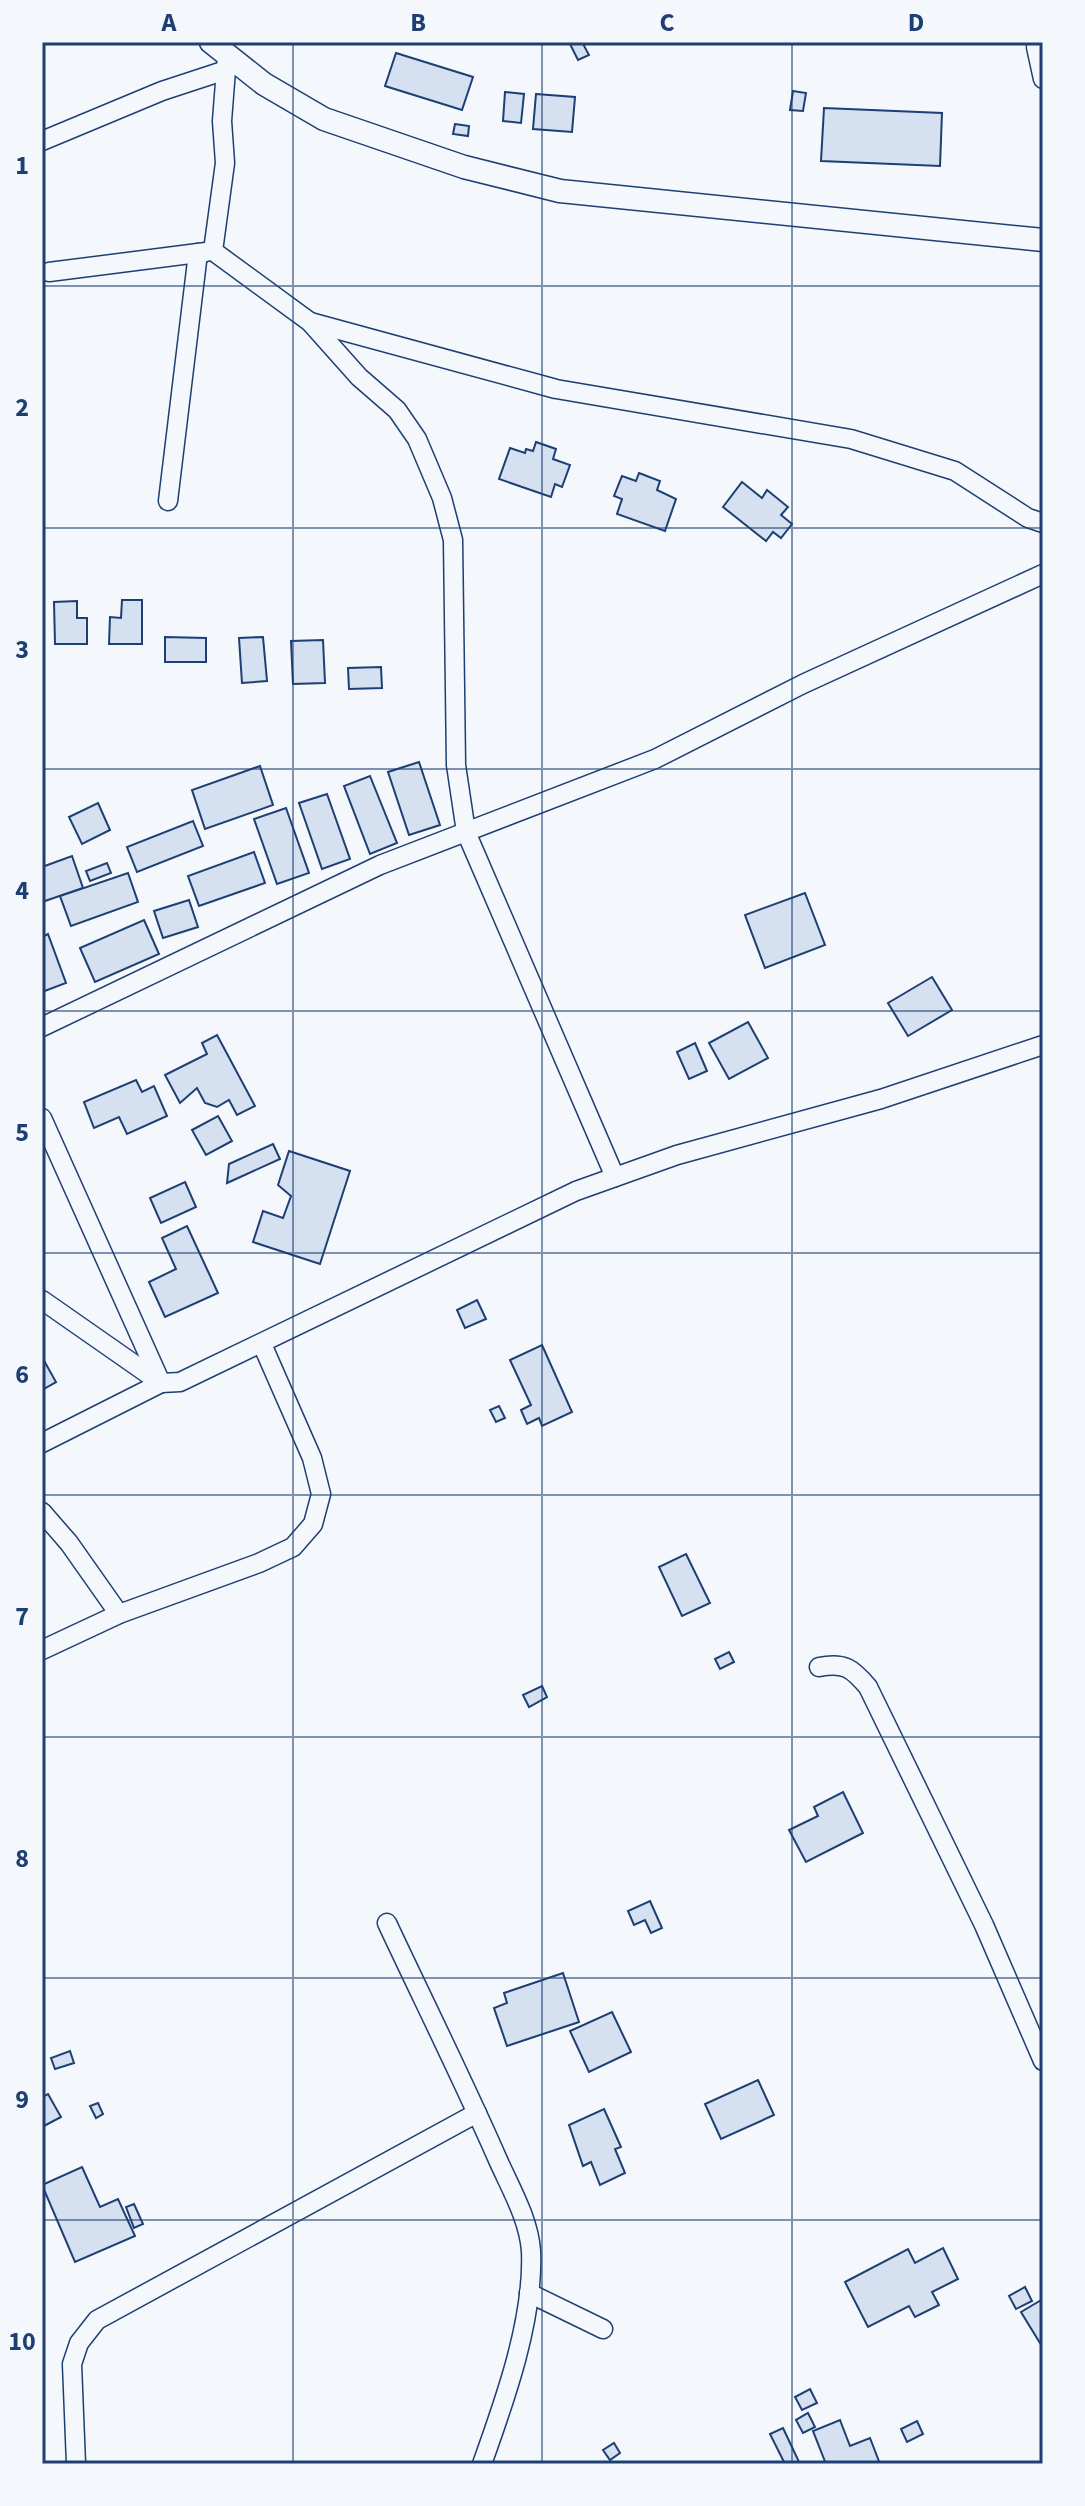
<svg xmlns="http://www.w3.org/2000/svg" width="1085" height="2506" viewBox="0 0 1085 2506" font-family="'Source Sans 3',sans-serif">
	<rect width="100%" height="100%" fill="#f4f7fb"/>
	<g fill="#d5e0f0" stroke="#1d3f73" stroke-width="2">
		<path d="M569 42H582L589 55 578 60Z"/>
		<path d="M396 53 473 77 462 110 385 86Z"/>
		<path d="M793 91 806 93 803 111 790 110Z"/>
		<path d="M505 92 524 94 521 123 503 121Z"/>
		<path d="M536 94 575 97 572 132 533 129Z"/>
		<path d="M824 108 942 113 940 166 821 161Z"/>
		<path d="M455 124 469 126 468 136 453 134Z"/>
		<path d="M536 442 556 449 553 459 570 465 562 487 555 484 551 497 499 479 510 448 525 453 526 449 533 451Z"/>
		<path d="M639 473 660 481 657 490 676 499 665 531 617 514 622 499 614 496 622 476 636 481Z"/>
		<path d="M742 482 762 498 767 490 788 507 781 515 792 524 781 538 773 532 766 541 723 507Z"/>
		<path d="M122 600H142V644H109L110 617 121 618Z"/>
		<path d="M77 601V618H87V644H55L54 602Z"/>
		<path d="M165 637 206 638V662H165Z"/>
		<path d="M263 637 267 681 242 683 239 638Z"/>
		<path d="M323 640 325 683 293 684 291 641Z"/>
		<path d="M381 667 382 688 349 689 348 668Z"/>
		<path d="M419 762 440 825 409 835 388 772Z"/>
		<path d="M260 766 273 805 205 829 192 790Z"/>
		<path d="M370 776 397 843 370 854 344 786Z"/>
		<path d="M327 794 350 859 322 869 299 803Z"/>
		<path d="M98 803 110 830 82 844 69 817Z"/>
		<path d="M286 808 309 873 277 884 254 819Z"/>
		<path d="M193 821 203 846 137 872 127 847Z"/>
		<path d="M254 852 265 883 199 906 188 876Z"/>
		<path d="M72 856 83 888 42 902V867Z"/>
		<path d="M107 863 111 873 90 881 86 871Z"/>
		<path d="M128 873 138 902 71 926 60 896Z"/>
		<path d="M805 893 825 945 765 968 745 915Z"/>
		<path d="M189 900 198 927 163 938 154 911Z"/>
		<path d="M144 920 159 954 95 982 80 948Z"/>
		<path d="M48 934 66 983 42 992V937Z"/>
		<path d="M932 977 952 1010 908 1036 888 1003Z"/>
		<path d="M748 1022 768 1058 729 1079 709 1043Z"/>
		<path d="M217 1035 255 1106 237 1115 229 1100 217 1107 205 1103 197 1088 180 1103 165 1075 207 1054 202 1043Z"/>
		<path d="M695 1043 707 1071 689 1079 677 1052Z"/>
		<path d="M136 1080 142 1092 154 1086 167 1116 127 1134 119 1117 94 1128 84 1102Z"/>
		<path d="M218 1116 232 1141 206 1155 192 1130Z"/>
		<path d="M273 1144 280 1159 227 1183 229 1164Z"/>
		<path d="M289 1151 350 1171 320 1264 253 1242 263 1211 283 1218 291 1196 278 1185Z"/>
		<path d="M185 1182 196 1207 161 1223 150 1198Z"/>
		<path d="M187 1226 218 1293 165 1317 149 1282 176 1269 162 1238Z"/>
		<path d="M477 1300 486 1319 465 1328 457 1310Z"/>
		<path d="M542 1345 572 1412 542 1426 539 1418 527 1424 521 1410 531 1405 510 1360Z"/>
		<path d="M42 1357 56 1382 42 1390Z"/>
		<path d="M499 1406 505 1418 496 1422 490 1410Z"/>
		<path d="M686 1554 710 1603 682 1616 659 1567Z"/>
		<path d="M729 1652 734 1662 720 1669 715 1659Z"/>
		<path d="M542 1686 547 1697 529 1707 523 1695Z"/>
		<path d="M843 1792 863 1833 806 1862 789 1830 818 1816 814 1807Z"/>
		<path d="M650 1901 662 1928 651 1933 645 1920 634 1925 628 1911Z"/>
		<path d="M563 1973 579 2022 507 2046 494 2008 507 2003 504 1993Z"/>
		<path d="M612 2012 631 2052 589 2072 570 2031Z"/>
		<path d="M70 2051 74 2063 55 2069 51 2058Z"/>
		<path d="M758 2080 774 2115 721 2139 705 2104Z"/>
		<path d="M48 2094 61 2117 42 2127V2097Z"/>
		<path d="M98 2103 103 2114 96 2118 90 2106Z"/>
		<path d="M604 2109 621 2147 615 2149 625 2173 600 2185 591 2162 583 2166 569 2125Z"/>
		<path d="M82 2167 100 2207 118 2199 135 2236 75 2262 42 2185Z"/>
		<path d="M134 2204 143 2224 134 2228 126 2207Z"/>
		<path d="M943 2248 958 2279 932 2292 939 2305 915 2317 909 2306 868 2327 845 2282 908 2249 915 2263Z"/>
		<path d="M1025 2287 1032 2301 1016 2309 1009 2296Z"/>
		<path d="M1043 2299V2348L1021 2312Z"/>
		<path d="M810 2389 817 2403 802 2410 795 2397Z"/>
		<path d="M808 2413 815 2427 803 2433 796 2420Z"/>
		<path d="M840 2420 850 2446 870 2438 880 2464H826L813 2431Z"/>
		<path d="M917 2421 923 2434 907 2442 901 2429Z"/>
		<path d="M783 2428 800 2464H785L770 2434Z"/>
		<path d="M614 2443 620 2453 610 2460 603 2450Z"/>
	</g>
	<g fill="none" stroke-linecap="round" stroke-linejoin="round">
		<defs>
			<g id="minor">
				<path d="M1036 47 1043 79"/>
				<path d="M227 57 222 121 225 163 213 251 310 322 359 377 397 410 417 439 442 498 453 540 456 765 466 832 615 1177"/>
				<path d="M42 141 162 91 226 70"/>
				<path d="M49 272 206 252"/>
				<path d="M310 322 556 389 851 439 955 471 1028 518 1043 523"/>
				<path d="M168 501 198 253"/>
				<path d="M42 1027 380 865 655 759 803 684 1043 574"/>
				<path d="M42 1118 161 1383 42 1443"/>
				<path d="M42 1300 161 1383 180 1382 576 1191 677 1155 881 1099 1043 1045"/>
				<path d="M42 1512 69 1543 119 1614"/>
				<path d="M42 1650 119 1614 259 1563 293 1547 313 1524 321 1494 312 1458 262 1344"/>
				<path d="M819 1667C844 1662 852 1668 868 1687L984 1925 1043 2061"/>
				<path d="M387 1923C424 2002 463 2080 498 2160 511 2189 529 2220 531 2251 534 2319 505 2400 482 2464"/>
				<path d="M529 2293 603 2329"/>
				<path d="M76 2464 72 2364 79 2343 97 2320 477 2113"/>
			</g>
			<path id="tertiary" d="M211 42 264 84 324 119 464 167 560 191 1043 240"/>
		</defs>
		<use href="#minor" stroke="#1d3f73" stroke-width="21"/>
		<use href="#tertiary" stroke="#1d3f73" stroke-width="25"/>
		<use href="#minor" stroke="#f4f7fb" stroke-width="18"/>
		<use href="#tertiary" stroke="#f4f7fb" stroke-width="22"/>
	</g>
	<path fill="none" stroke="#1d3f73" stroke-width="2" stroke-opacity="0.55" d="M293 42V2464M542 42V2464M792 42V2464M42 286H1043M42 528H1043M42 769H1043M42 1011H1043M42 1253H1043M42 1495H1043M42 1737H1043M42 1978H1043M42 2220H1043"/>
	<rect width="1085" height="2506" fill="none" stroke="#f4f7fb" stroke-width="88"/>
	<rect x="44" y="44" width="997" height="2418" fill="none" stroke="#1d3f73" stroke-width="3"/>
	<g font-size="26" text-anchor="middle" font-weight="bold" fill="#1d3f73">
		<text x="169" y="31">A</text>
		<text x="418" y="31">B</text>
		<text x="667" y="31">C</text>
		<text x="916" y="31">D</text>
		<text x="22" y="174">1</text>
		<text x="22" y="416">2</text>
		<text x="22" y="658">3</text>
		<text x="22" y="899">4</text>
		<text x="22" y="1141">5</text>
		<text x="22" y="1383">6</text>
		<text x="22" y="1625">7</text>
		<text x="22" y="1867">8</text>
		<text x="22" y="2108">9</text>
		<text x="22" y="2350">10</text>
	</g>
</svg>
